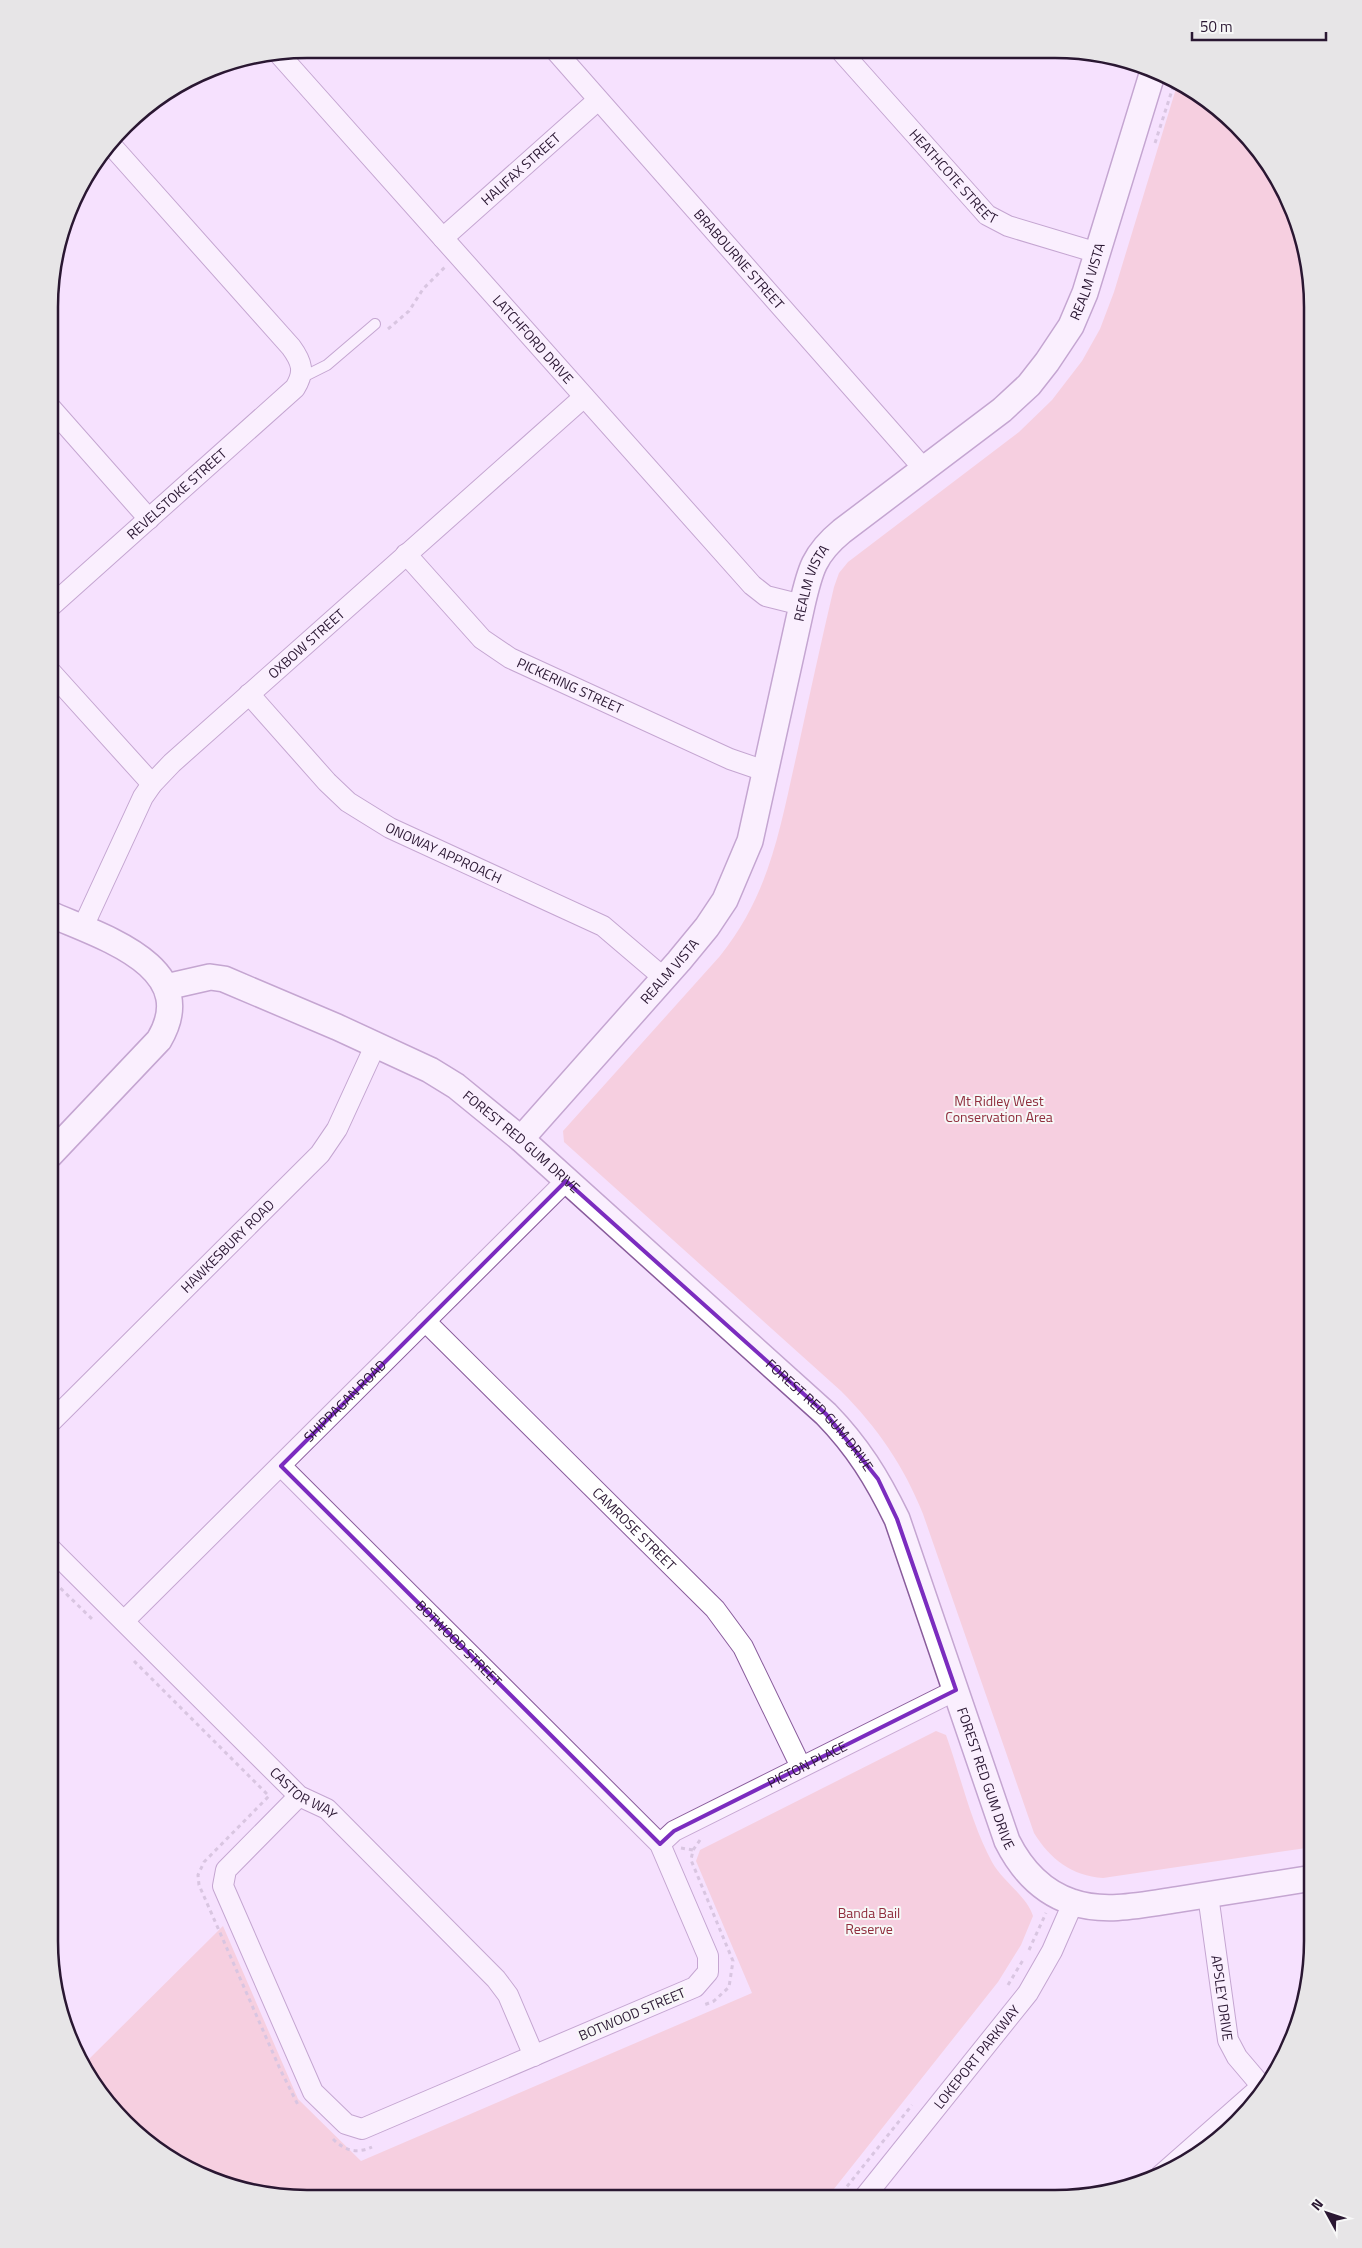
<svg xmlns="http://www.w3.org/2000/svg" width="1362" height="2248" viewBox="0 0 1362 2248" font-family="'Titillium Web',sans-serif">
	<rect width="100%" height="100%" fill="#f5e1fe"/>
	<g fill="#f5b9bc">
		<path d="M1178 82 1212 102 1260 150 1294 208 1313 307V1847L1103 1878C1072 1876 1050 1859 1034 1833L923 1514C904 1466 877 1427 841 1391L564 1142 563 1131 720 956C770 894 780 828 797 753 809 698 821 642 834 587L839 573 848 562 1019 432 1052 400 1082 361 1100 329 1114 292Z"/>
		<path d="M936 1731 946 1735C961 1777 971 1823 992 1862 1003 1882 1027 1896 1033 1916L1021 1945 998 1982 826 2199 273 2197 208 2179 150 2146 102 2098 83 2065 223 1926 298 2099 361 2161 752 1993 696 1861 700 1850Z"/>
	</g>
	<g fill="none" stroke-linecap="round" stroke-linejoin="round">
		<defs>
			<path id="service" d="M301 378 327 365 375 324"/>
			<g id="minor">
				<path id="s1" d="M554 49 924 469"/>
				<path id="s2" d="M840 50 987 215 1008 226 1098 253"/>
				<path id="s3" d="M279 54 752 585 766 596 802 605"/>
				<path id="s4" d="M443 238 598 100"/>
				<path d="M51 408 149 519"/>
				<path id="s5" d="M406 554 482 639 510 658 730 759 765 771"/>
				<path id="s6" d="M50 607 295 388C305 372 302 362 291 347L112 146"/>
				<path d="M50 671 152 784"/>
				<path id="s7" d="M249 694 327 782 348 802 390 828 603 926 664 978"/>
				<path id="s8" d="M82 929 143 797 152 784 172 763 584 397"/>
				<path id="s9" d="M425 1321 715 1609 743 1647 801 1767"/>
				<path id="s10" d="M49 1424 320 1154 337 1129 375 1046"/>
				<path id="s11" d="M281 1466 660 1844 708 1956V1972L695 1987 362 2129 346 2124 313 2092 223 1886 226 1870 299 1796"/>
				<path id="s12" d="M49 1547 299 1796 327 1809 496 1979 508 1995 534 2056"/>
				<path id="s13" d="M124 1621 566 1181"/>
				<path id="s14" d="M660 1844 674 1831 956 1690"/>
				<path id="s15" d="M1208 1895 1228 2040 1237 2057 1265 2090"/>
				<path d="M1161 2175 1262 2086"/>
				<path id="s16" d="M863 2199 1028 1993 1052 1951 1073 1903"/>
			</g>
			<g id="tertiary">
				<path id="s17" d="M166 987 210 977 224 979 337 1027 430 1070 456 1086 521 1139 826 1414C858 1447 877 1478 897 1519L1007 1841C1021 1869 1042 1892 1072 1902 1105 1914 1147 1904 1181 1899 1225 1892 1269 1885 1313 1878"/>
				<path id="s18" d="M521 1139 679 961 707 927 725 900 750 841 802 605C810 570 814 554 842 531L1002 410 1029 385 1047 362 1071 326 1085 293 1154 68"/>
				<path d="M50 1155 159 1040C203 966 99 936 50 914"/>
			</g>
		</defs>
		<use href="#service" stroke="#895c9c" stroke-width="12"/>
		<use href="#minor" stroke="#895c9c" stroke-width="22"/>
		<use href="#tertiary" stroke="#895c9c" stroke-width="28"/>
		<g stroke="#b6a3bf" stroke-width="3" stroke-dasharray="4 4" stroke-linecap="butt">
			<path d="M1155 143 1175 81"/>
			<path d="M388 329 409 311 423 289 446 266"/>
			<path d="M49 1577 93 1620"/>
			<path d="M134 1661 269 1796 204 1862 198 1875 199 1885 280 2069 298 2105"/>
			<path d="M700 1840 693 1850 691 1860 733 1961 729 1987 714 2001 704 2005"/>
			<path d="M681 1848 693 1850"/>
			<path d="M1029 1950 1046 1913"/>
			<path d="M1008 1985 1023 1960"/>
			<path d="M333 2139C345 2151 357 2154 372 2147"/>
			<path d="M837 2199 912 2105"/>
		</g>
		<use href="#service" stroke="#fff" stroke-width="10"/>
		<use href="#minor" stroke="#fff" stroke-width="20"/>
		<use href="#tertiary" stroke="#fff" stroke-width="25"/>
	</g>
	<path d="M0 0H1362V2248H0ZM566 1181 826 1414 878 1479 897 1519 956 1690 674 1831 660 1844 281 1466Z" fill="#f5e1fe" fill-opacity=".55" fill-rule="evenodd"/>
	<path fill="none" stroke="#7b2cbf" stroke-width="4" stroke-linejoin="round" d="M566 1181 826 1414 878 1479 897 1519 956 1690 674 1831 660 1844 281 1466Z"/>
	<g text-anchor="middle" stroke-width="4" stroke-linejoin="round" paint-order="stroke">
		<g font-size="14" fill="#2a1732" stroke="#f7f7f7">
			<text dy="5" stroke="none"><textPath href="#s4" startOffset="104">HALIFAX STREET</textPath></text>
			<text dy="5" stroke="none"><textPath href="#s2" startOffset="170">HEATHCOTE STREET</textPath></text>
			<text dy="5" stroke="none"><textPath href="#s1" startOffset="280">BRABOURNE STREET</textPath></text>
			<text dy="5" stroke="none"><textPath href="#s18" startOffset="1064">REALM VISTA</textPath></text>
			<text dy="5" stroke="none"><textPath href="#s3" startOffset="382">LATCHFORD DRIVE</textPath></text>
			<text dy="5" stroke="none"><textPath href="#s6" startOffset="170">REVELSTOKE STREET</textPath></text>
			<text dy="5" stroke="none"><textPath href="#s18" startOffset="644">REALM VISTA</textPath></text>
			<text dy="5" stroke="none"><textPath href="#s8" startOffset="370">OXBOW STREET</textPath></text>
			<text dy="5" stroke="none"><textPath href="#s5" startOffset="214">PICKERING STREET</textPath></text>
			<text dy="5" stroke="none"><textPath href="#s7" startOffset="255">ONOWAY APPROACH</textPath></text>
			<text dy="5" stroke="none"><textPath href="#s18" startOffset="224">REALM VISTA</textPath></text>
			<text dy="5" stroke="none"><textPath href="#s17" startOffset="401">FOREST RED GUM DRIVE</textPath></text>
			<text dy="5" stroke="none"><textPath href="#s10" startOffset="252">HAWKESBURY ROAD</textPath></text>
			<text dy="5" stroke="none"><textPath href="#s13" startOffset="312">SHIPPAGAN ROAD</textPath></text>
			<text dy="5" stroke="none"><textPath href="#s17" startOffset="806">FOREST RED GUM DRIVE</textPath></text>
			<text dy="5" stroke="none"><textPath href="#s9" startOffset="295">CAMROSE STREET</textPath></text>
			<text dy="5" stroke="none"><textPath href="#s11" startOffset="251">BOTWOOD STREET</textPath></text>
			<text dy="5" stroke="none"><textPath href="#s14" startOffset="168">PICTON PLACE</textPath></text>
			<text dy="5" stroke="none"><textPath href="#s17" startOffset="1211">FOREST RED GUM DRIVE</textPath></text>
			<text dy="5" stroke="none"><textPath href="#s12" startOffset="355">CASTOR WAY</textPath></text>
			<text dy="5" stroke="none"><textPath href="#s15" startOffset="104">APSLEY DRIVE</textPath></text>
			<text transform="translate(632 2014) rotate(-23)" y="5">BOTWOOD STREET</text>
			<text dy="5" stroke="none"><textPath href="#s16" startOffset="182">LOKEPORT PARKWAY</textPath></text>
		</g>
		<g font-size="14" fill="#8f2e3d" stroke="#f7f7f7">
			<text x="999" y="1106">Mt Ridley West<tspan x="999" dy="16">Conservation Area</tspan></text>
			<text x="869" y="1918">Banda Bail<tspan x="869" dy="16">Reserve</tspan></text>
		</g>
	</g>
	<path d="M0 0H1362V2248H0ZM307 58H1055A249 249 0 0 1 1304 307V1941A249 249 0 0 1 1055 2190H307A249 249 0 0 1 58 1941V307A249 249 0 0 1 307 58Z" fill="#e7e5e7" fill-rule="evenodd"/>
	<path fill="none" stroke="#2a1732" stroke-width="2.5" d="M307 58H1055A249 249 0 0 1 1304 307V1941A249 249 0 0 1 1055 2190H307A249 249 0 0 1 58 1941V307A249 249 0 0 1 307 58Z"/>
	<g transform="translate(1327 2213) rotate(310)" stroke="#f7f7f7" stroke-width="4" paint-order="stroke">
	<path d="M0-4L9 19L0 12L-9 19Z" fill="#2a1732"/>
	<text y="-8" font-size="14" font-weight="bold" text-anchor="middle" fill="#2a1732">N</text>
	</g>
	<path d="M1192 32v8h134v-8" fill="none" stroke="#2a1732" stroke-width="2.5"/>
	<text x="1200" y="32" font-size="15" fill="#2a1732" stroke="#f7f7f7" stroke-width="4" paint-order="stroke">50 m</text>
</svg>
